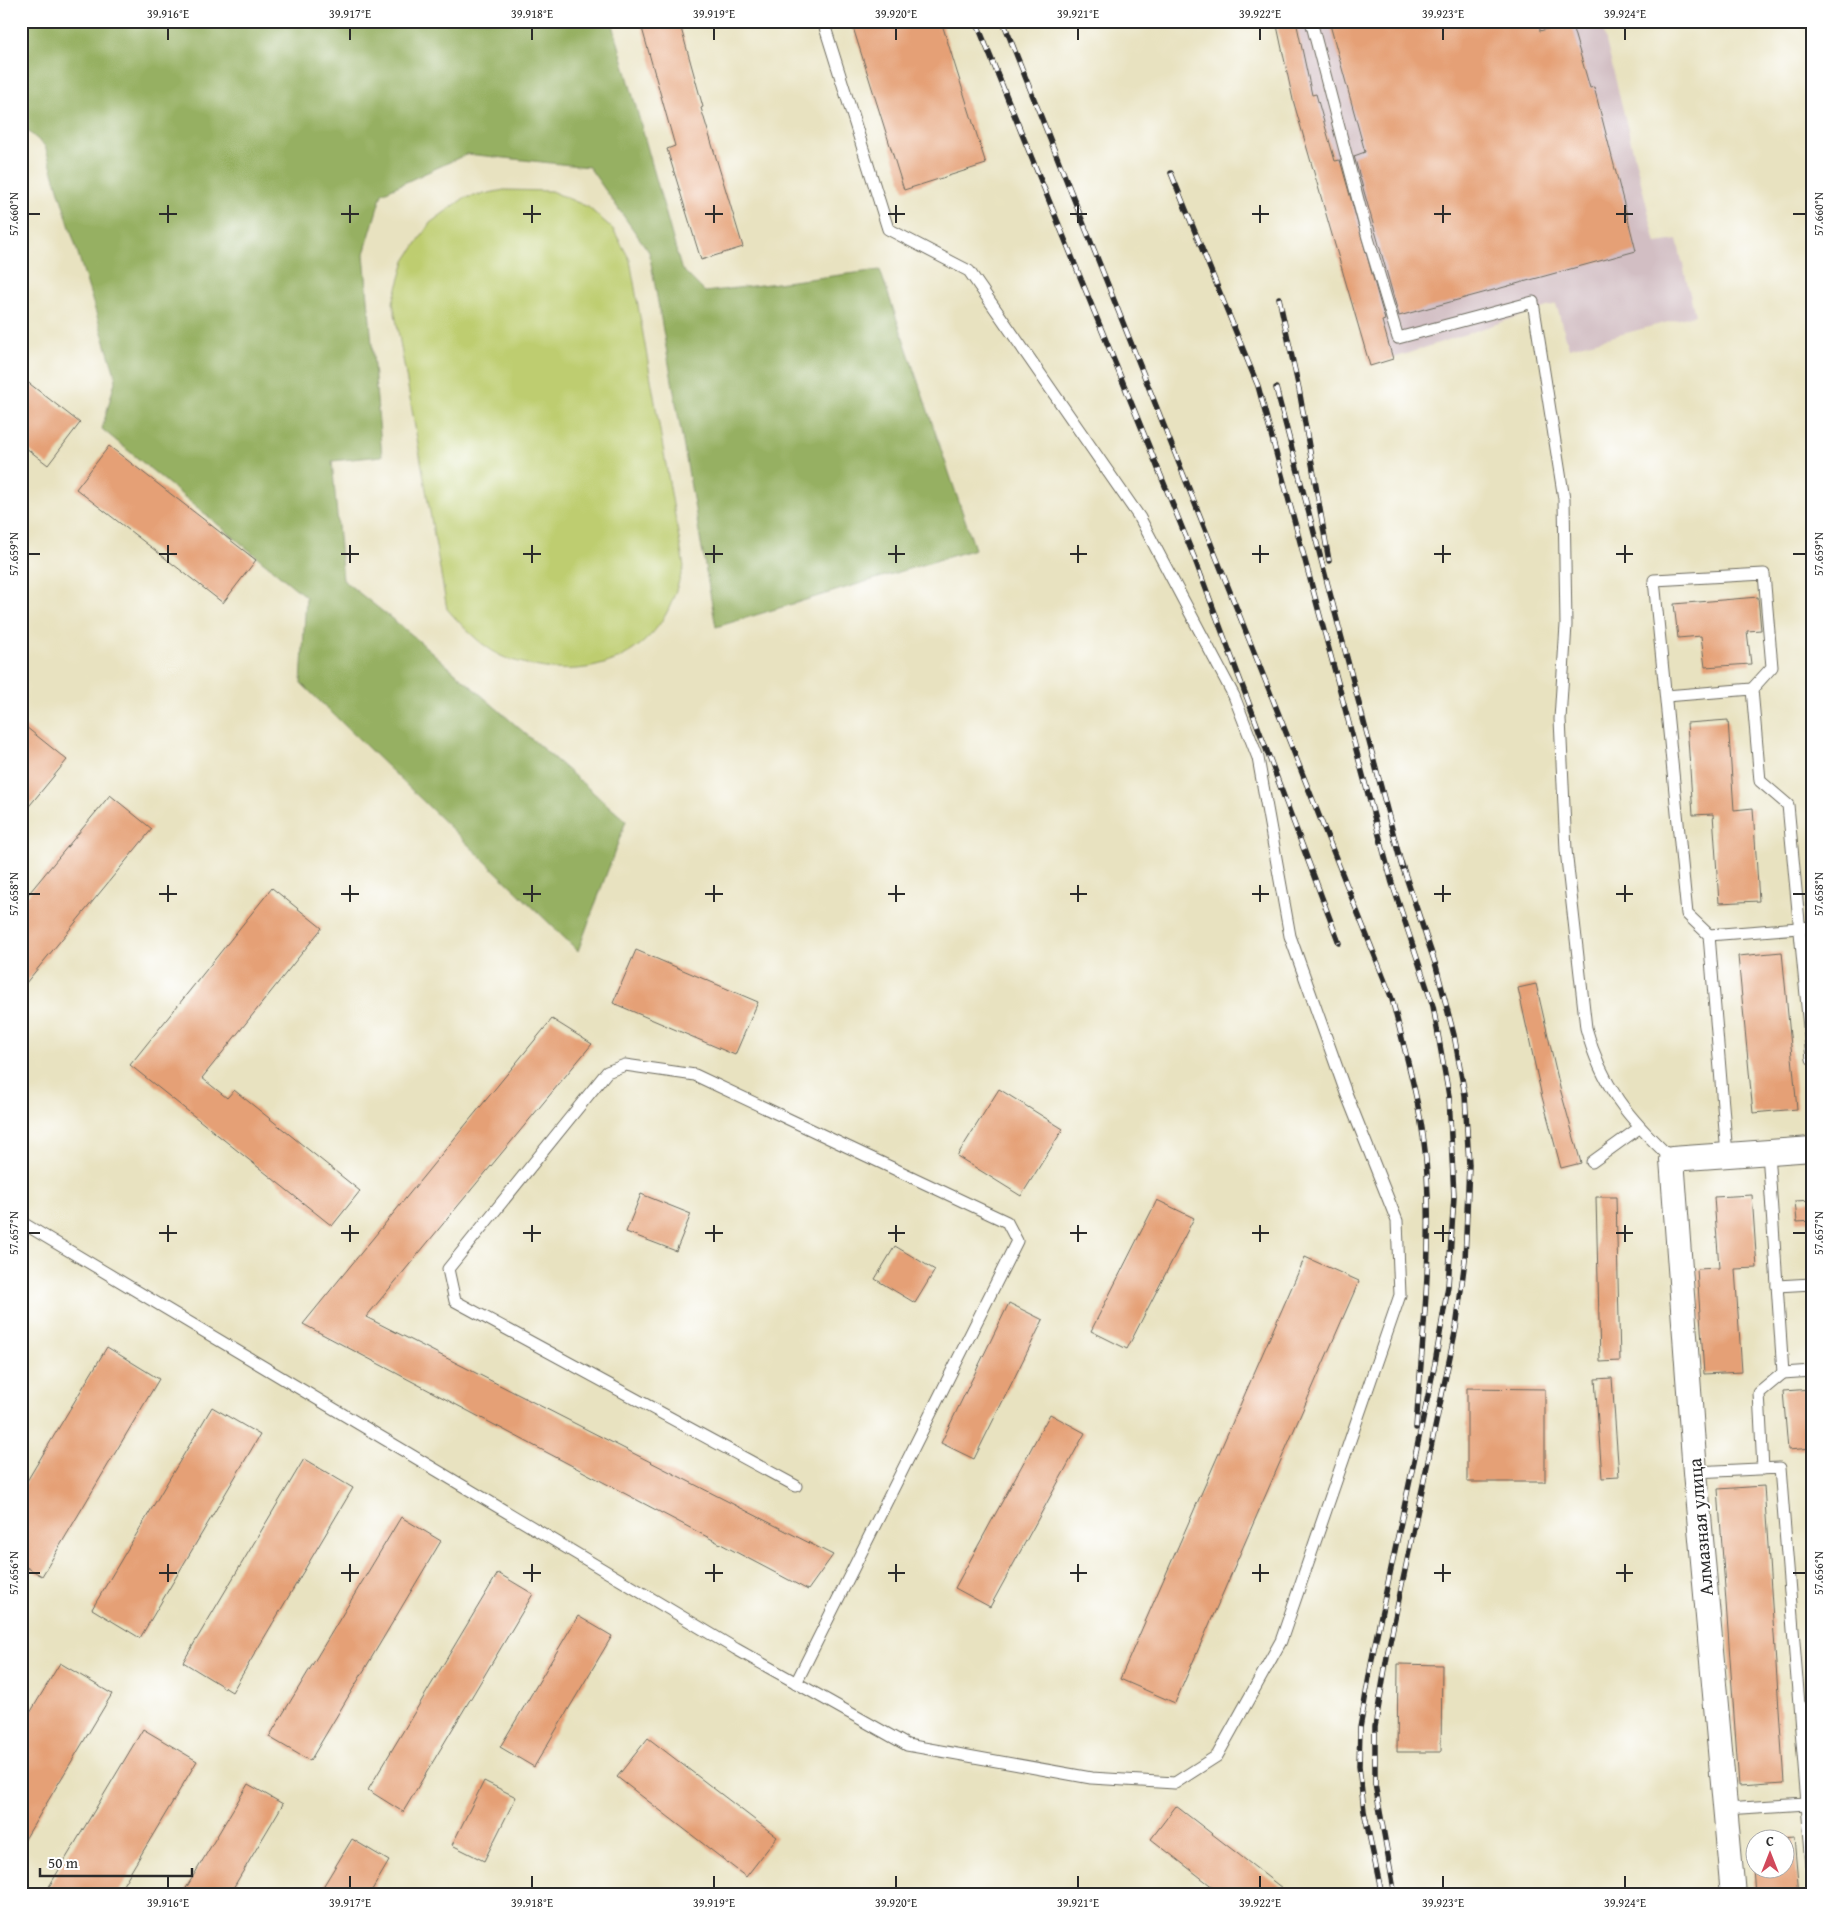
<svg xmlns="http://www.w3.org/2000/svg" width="1833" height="1916" viewBox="0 0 1833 1916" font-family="'Gentium Book Plus',serif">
	<rect width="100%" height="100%" fill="#fff"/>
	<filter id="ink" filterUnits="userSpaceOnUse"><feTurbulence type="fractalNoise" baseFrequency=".02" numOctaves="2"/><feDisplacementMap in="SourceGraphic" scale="10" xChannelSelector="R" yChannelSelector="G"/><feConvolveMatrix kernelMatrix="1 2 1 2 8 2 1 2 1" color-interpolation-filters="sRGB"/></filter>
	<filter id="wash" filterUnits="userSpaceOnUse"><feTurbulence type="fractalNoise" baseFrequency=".0096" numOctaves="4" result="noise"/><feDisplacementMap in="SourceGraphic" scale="20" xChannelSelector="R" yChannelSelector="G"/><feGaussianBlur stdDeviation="1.12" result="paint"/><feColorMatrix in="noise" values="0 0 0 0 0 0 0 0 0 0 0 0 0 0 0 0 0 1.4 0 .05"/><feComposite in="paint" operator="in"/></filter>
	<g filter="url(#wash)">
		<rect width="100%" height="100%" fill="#e8e2c0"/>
		<path fill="#d2bec3" d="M1276 21H1601L1656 243 1677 240 1695 315 1569 348 1556 304 1370 366 1293 100Z"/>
		<path fill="#becd6f" stroke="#747c4d" d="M504 190 551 191 588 207 613 229 630 260 684 567C678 582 674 600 666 614 637 666 576 679 523 663 516 661 508 660 501 656 479 644 464 628 447 609L393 302 405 261 430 223 464 198Z"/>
		<path fill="#96b062" stroke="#606e46" d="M21 21H612L681 268 705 292 880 270 975 549 716 627 649 252 589 167 467 154 382 193 364 254 382 456 332 461 343 580 411 634 626 821 578 951 301 683 306 597 102 429 116 378 45 146 21 125Z"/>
		<g id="blocks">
			<g fill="#e5a076">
				<path d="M640 21H679L703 107 701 108 743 247 701 260 667 149 675 146Z"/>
				<path d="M851 21H941L986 164 904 190Z"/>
				<path d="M1276 21H1296L1312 95 1316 94 1335 161 1340 160 1385 320 1382 321 1393 359 1370 366 1293 100Z"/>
				<path d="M1329 21H1539L1540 31 1571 22 1590 88 1594 87 1636 251 1399 316 1354 156 1365 152Z"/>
				<path d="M21 377 80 423 48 465 21 444Z"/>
				<path d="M109 446 256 560 223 603 76 489Z"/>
				<path d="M1758 597 1761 630 1747 631 1751 664 1705 667 1701 636 1678 638 1674 604Z"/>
				<path d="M1728 720 1734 810 1753 808 1759 901 1719 903 1713 814 1693 815 1687 723Z"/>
				<path d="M21 723 67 760 21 816Z"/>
				<path d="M110 795 152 829 21 989V903Z"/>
				<path d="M272 888 322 928 202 1078 227 1098 234 1090 360 1191 332 1226 130 1065Z"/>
				<path d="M636 950 758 1002 735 1055 613 1003Z"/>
				<path d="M1782 952 1797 1109 1753 1113 1738 956Z"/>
				<path d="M1536 984 1561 1092 1581 1163 1561 1168 1542 1097 1518 988Z"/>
				<path d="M552 1019 592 1044 366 1317 833 1555 808 1590 303 1324Z"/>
				<path d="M999 1089 1063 1129 1021 1196 957 1156Z"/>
				<path d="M641 1194 691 1214 676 1251 626 1232Z"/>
				<path d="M1752 1195 1757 1268 1735 1269 1742 1372 1704 1374 1697 1269 1719 1268 1714 1197Z"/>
				<path d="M1596 1197H1616L1620 1361 1600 1362Z"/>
				<path d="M1157 1200 1194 1218 1127 1349 1091 1331Z"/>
				<path d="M1812 1200V1221L1797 1222 1795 1201Z"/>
				<path d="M895 1246 935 1270 915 1303 875 1279Z"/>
				<path d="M1305 1257 1359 1281 1175 1703 1120 1679Z"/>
				<path d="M1009 1303 1043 1320 974 1459 941 1443Z"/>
				<path d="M107 1347 159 1379 42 1576 21 1564V1491Z"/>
				<path d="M1612 1378 1619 1477 1602 1478 1595 1379Z"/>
				<path d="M1467 1388 1545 1389V1482H1467Z"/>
				<path d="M1812 1389V1448L1788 1450 1783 1391Z"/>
				<path d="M212 1407 260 1435 140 1638 92 1609Z"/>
				<path d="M1050 1414 1085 1433 990 1607 955 1588Z"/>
				<path d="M304 1459 353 1488 232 1692 183 1662Z"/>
				<path d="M1764 1486 1784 1783 1739 1786 1718 1489Z"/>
				<path d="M401 1517 441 1541 310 1761 269 1737Z"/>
				<path d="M498 1573 533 1594 403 1812 368 1790Z"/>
				<path d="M578 1616 612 1636 534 1767 500 1747Z"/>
				<path d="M60 1663 112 1694 21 1846V1728Z"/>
				<path d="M1398 1664 1442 1665 1441 1752H1397Z"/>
				<path d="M143 1729 197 1761 117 1895H44Z"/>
				<path d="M648 1738 777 1837 746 1877 617 1777Z"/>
				<path d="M484 1781 516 1797 484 1861 452 1845Z"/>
				<path d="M248 1784 283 1804 229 1895H182Z"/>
				<path d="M1176 1806 1291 1895H1223L1151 1839Z"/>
				<path d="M1794 1837 1799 1895H1755L1751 1841H1756V1868H1786V1838H1780Z"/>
				<path d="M352 1839 389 1861 369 1895H318Z"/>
			</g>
		</g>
	</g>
	<g filter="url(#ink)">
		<use href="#blocks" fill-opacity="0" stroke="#6d6b5f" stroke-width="1"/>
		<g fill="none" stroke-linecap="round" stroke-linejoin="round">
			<defs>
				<g id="service">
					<path d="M1311 21 1368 238 1398 338 1533 302 1564 499 1566 625 1560 719 1566 850 1586 1028C1602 1087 1628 1118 1672 1159"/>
					<path d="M1666 696 1752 689"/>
					<path d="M1709 935 1812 927"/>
					<path d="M1768 1152 1783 1373 1812 1371"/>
					<path d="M1727 1155 1709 935 1687 914 1654 580 1764 574 1772 667 1752 689 1760 781 1788 805 1812 1059"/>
					<path d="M1592 1162 1639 1128"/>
					<path d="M21 1222 736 1649 907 1745 1091 1778 1175 1783 1217 1756 1281 1641 1400 1295 1397 1221 1346 1093 1290 936 1258 758 1234 696 1140 518 969 271 888 229 823 21"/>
					<path d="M1777 1286 1812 1284"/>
					<path d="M1763 1469 1759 1393 1783 1373"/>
					<path d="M1695 1472 1780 1468 1812 1866"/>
					<path d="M796 1486 455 1301 448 1269 607 1072 625 1065 695 1075 1007 1222 1017 1241 796 1683"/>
					<path d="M1800 1705 1812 1722"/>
					<path d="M1725 1809 1807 1804"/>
				</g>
				<path id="minor" d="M1733 1895 1695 1472 1672 1159 1812 1149"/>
			</defs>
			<use href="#service" stroke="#6d6b5f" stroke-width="13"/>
			<use href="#minor" stroke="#6d6b5f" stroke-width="26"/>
			<use href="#service" stroke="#fff" stroke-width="11"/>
			<use href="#minor" stroke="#fff" stroke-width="24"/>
			<defs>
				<g id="rail">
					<path d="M976 21 1194 557 1339 943"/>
					<path d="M1003 21 1392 999C1406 1056 1424 1115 1427 1174 1432 1258 1422 1344 1416 1428"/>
					<path d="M1171 173 1258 386 1392 883 1433 1006 1449 1096 1454 1197 1448 1286 1435 1363 1374 1648 1360 1728 1359 1766 1364 1811 1382 1895"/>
					<path d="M1279 298 1299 389 1329 561"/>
					<path d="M1276 388 1402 867"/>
					<path d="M1395 1895 1375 1784V1727L1388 1651 1456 1328 1465 1260 1469 1165 1465 1095 1454 1035 1436 966 1401 862"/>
				</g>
			</defs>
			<use href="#rail" stroke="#2b2b2b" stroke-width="5.5"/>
			<use href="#rail" stroke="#fff" stroke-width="4" stroke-dasharray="11" stroke-linecap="butt"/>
		</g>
	</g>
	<path fill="none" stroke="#2b2b2b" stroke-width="2" d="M168 28V40M350 28V40M532 28V40M714 28V40M896 28V40M1078 28V40M1260 28V40M1443 28V40M1625 28V40M168 205V223M350 205V223M532 205V223M714 205V223M896 205V223M1078 205V223M1260 205V223M1443 205V223M1625 205V223M28 214H40M159 214H177M341 214H359M523 214H541M705 214H723M888 214H905M1070 214H1087M1252 214H1269M1434 214H1451M1616 214H1633M1793 214H1806M168 545V563M350 545V563M532 545V563M714 545V563M896 545V563M1078 545V563M1260 545V563M1443 545V563M1625 545V563M28 554H40M159 554H177M341 554H359M523 554H541M705 554H723M888 554H905M1070 554H1087M1252 554H1269M1434 554H1451M1616 554H1633M1793 554H1806M168 885V902M350 885V902M532 885V902M714 885V902M896 885V902M1078 885V902M1260 885V902M1443 885V902M1625 885V902M28 894H40M159 894H177M341 894H359M523 894H541M705 894H723M888 894H905M1070 894H1087M1252 894H1269M1434 894H1451M1616 894H1633M1793 894H1806M168 1225V1242M350 1225V1242M532 1225V1242M714 1225V1242M896 1225V1242M1078 1225V1242M1260 1225V1242M1443 1225V1242M1625 1225V1242M28 1233H40M159 1233H177M341 1233H359M523 1233H541M705 1233H723M888 1233H905M1070 1233H1087M1252 1233H1269M1434 1233H1451M1616 1233H1633M1793 1233H1806M168 1564V1582M350 1564V1582M532 1564V1582M714 1564V1582M896 1564V1582M1078 1564V1582M1260 1564V1582M1443 1564V1582M1625 1564V1582M28 1573H40M159 1573H177M341 1573H359M523 1573H541M705 1573H723M888 1573H905M1070 1573H1087M1252 1573H1269M1434 1573H1451M1616 1573H1633M1793 1573H1806M168 1876V1888M350 1876V1888M532 1876V1888M714 1876V1888M896 1876V1888M1078 1876V1888M1260 1876V1888M1443 1876V1888M1625 1876V1888"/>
	<g text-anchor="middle" stroke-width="4" stroke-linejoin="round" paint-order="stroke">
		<g font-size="19" fill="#2b2b2b" stroke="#fff">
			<text transform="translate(1700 1527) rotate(-95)" y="7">Алмазная улица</text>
		</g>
	</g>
	<rect width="1833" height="1916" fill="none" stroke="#fff" stroke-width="55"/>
	<g transform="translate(1770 1854)"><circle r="24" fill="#ffffff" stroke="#aaaaaa"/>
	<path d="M0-4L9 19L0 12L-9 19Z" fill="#d1495b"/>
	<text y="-8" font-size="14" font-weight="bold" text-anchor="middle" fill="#2b2b2b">С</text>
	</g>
	<path d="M40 1868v8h152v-8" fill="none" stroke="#2b2b2b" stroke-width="2.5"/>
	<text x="48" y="1868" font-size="15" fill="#2b2b2b" stroke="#ffffff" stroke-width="4" paint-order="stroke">50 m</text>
	<rect x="28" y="28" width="1778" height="1860" fill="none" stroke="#2b2b2b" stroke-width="2"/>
	<g font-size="12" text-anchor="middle" fill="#2b2b2b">
		<text x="168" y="18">39.916°E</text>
		<text x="350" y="18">39.917°E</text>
		<text x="532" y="18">39.918°E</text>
		<text x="714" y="18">39.919°E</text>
		<text x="896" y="18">39.920°E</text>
		<text x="1078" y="18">39.921°E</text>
		<text x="1260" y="18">39.922°E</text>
		<text x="1443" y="18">39.923°E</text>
		<text x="1625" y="18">39.924°E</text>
		<text transform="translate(14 214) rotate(-90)" y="4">57.660°N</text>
		<text transform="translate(1819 214) rotate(-90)" y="4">57.660°N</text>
		<text transform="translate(14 554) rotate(-90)" y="4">57.659°N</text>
		<text transform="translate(1819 554) rotate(-90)" y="4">57.659°N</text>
		<text transform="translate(14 894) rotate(-90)" y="4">57.658°N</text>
		<text transform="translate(1819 894) rotate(-90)" y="4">57.658°N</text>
		<text transform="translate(14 1233) rotate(-90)" y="4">57.657°N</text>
		<text transform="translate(1819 1233) rotate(-90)" y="4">57.657°N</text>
		<text transform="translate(14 1573) rotate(-90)" y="4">57.656°N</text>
		<text transform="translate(1819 1573) rotate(-90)" y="4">57.656°N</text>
		<text x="168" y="1907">39.916°E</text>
		<text x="350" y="1907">39.917°E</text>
		<text x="532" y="1907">39.918°E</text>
		<text x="714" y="1907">39.919°E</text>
		<text x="896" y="1907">39.920°E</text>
		<text x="1078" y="1907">39.921°E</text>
		<text x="1260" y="1907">39.922°E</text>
		<text x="1443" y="1907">39.923°E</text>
		<text x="1625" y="1907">39.924°E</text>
	</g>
</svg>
